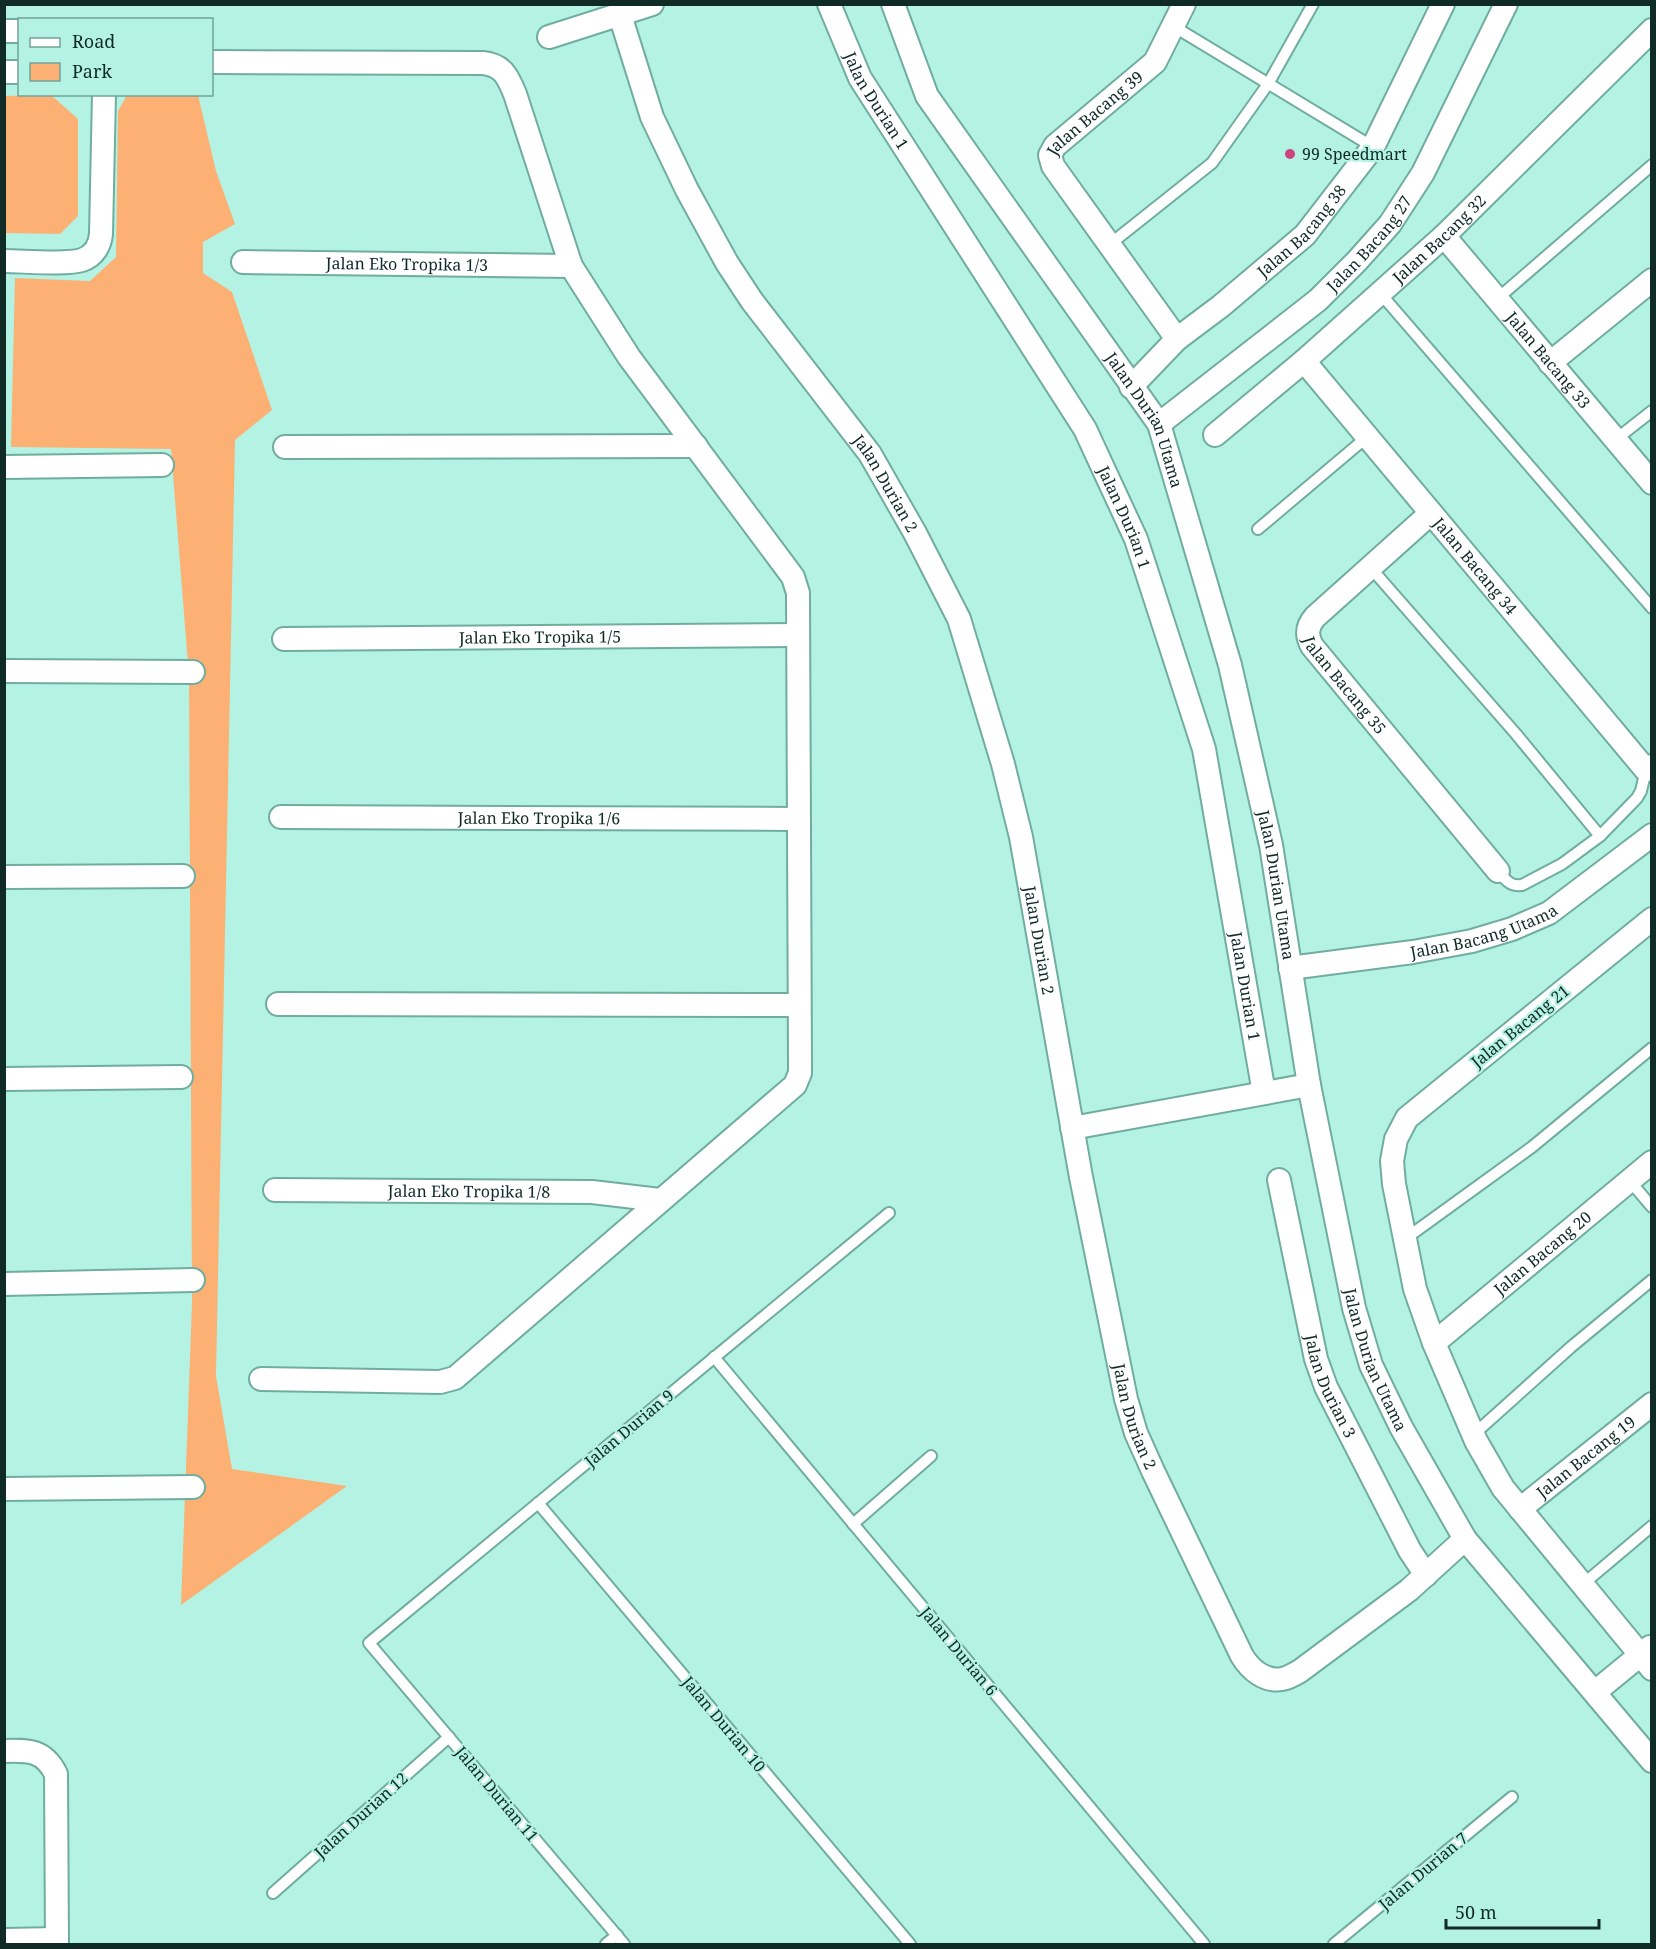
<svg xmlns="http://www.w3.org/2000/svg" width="1656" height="1949" viewBox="0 0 1656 1949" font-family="'Noto Serif',serif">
	<rect width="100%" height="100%" fill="#b4f3e4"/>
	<g fill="#fdb073">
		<path d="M51 95 78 119V216L60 234 5 233V96Z"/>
		<path d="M127 95H198L216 171 235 224 203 242V273L232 292 272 410 235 440 216 1376 232 1469 347 1486 181 1605 192 1303 189 677 171 449 11 447 15 278 90 281 116 257 118 111Z"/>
	</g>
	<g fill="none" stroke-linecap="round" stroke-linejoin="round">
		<defs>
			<g id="lane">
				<path d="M1173 26 1373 147"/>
				<path d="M1109 245 1212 163 1268 84 1313 4"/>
				<path d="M1380 293 1652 608"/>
				<path d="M1497 299 1652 165"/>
				<path d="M1615 440 1652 411"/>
				<path d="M1258 529 1367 437"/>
				<path d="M1370 567 1516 734 1600 836"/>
				<path d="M1498 871C1505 879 1510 887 1522 885L1562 864 1600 836 1637 798 1641 791 1646 770"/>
				<path d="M1629 1180 1652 1207"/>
				<path d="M1405 1239 1532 1147 1652 1048"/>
				<path d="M714 1357 1204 1944"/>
				<path d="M1473 1435 1571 1347 1652 1280"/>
				<path d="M538 1503 910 1944"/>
				<path d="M853 1524 931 1456"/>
				<path d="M1582 1585 1652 1526"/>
				<path d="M273 1893 449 1737"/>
				<path d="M606 1944 617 1935"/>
				<path d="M624 1944 369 1643 889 1213"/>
				<path d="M1334 1944 1512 1797"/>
			</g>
			<g id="street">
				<path id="s1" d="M829 4 860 78 1085 429 1136 539 1204 749 1264 1093"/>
				<path id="s2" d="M893 4 927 96 1159 424 1230 665 1271 845 1309 1085 1354 1308 1371 1365 1401 1427 1465 1539 1652 1761"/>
				<path id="s3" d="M620 15 652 117 687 190 727 263 752 301 870 454 915 533 959 619 1003 764 1021 837 1081 1177 1126 1399 1136 1433 1153 1471 1242 1656C1250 1669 1264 1682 1282 1679 1288 1678 1295 1674 1300 1671L1409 1590 1465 1539"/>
				<path d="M4 31H20"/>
				<path d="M549 37 652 4"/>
				<path d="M212 62 483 63C503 65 508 77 515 94L571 266 629 357 793 577 798 593 800 1067V1073L795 1085 455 1378 440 1382 261 1379"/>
				<path d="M4 72H20"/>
				<path id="s4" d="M1444 236 1652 483"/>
				<path d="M4 261C23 261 67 265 82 260 94 256 100 245 101 234L104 94"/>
				<path id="s5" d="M243 262 571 266"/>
				<path id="s6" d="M1177 339 1053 166 1050 155 1055 146 1155 62 1184 4"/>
				<path id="s7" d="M1304 361 1646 770 1652 766"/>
				<path d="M1550 363 1652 280"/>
				<path id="s8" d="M1131 387 1177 339 1221 306 1305 235 1373 147 1443 4"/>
				<path id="s9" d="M1159 424 1318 300 1357 261 1390 224 1423 173 1506 4"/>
				<path id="s10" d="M1215 435 1304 361 1444 236 1652 30"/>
				<path d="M285 447 696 446"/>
				<path d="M4 467 162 465"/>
				<path id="s11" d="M1431 513 1315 617C1307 626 1306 635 1312 646L1498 871"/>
				<path id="s12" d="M284 639 798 635"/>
				<path d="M4 671 193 672"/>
				<path id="s13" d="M281 817 798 819"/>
				<path d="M4 877 183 876"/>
				<path d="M1652 919 1407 1118 1396 1139 1392 1161 1394 1184 1415 1289 1434 1343 1476 1441 1503 1488 1652 1669"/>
				<path id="s14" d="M1290 968 1413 952 1472 941 1512 929 1549 913 1652 835"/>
				<path d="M278 1004 799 1005"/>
				<path d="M4 1079 181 1077"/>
				<path d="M1072 1128 1309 1085"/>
				<path id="s15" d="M1279 1180 1316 1359 1326 1387 1410 1551 1426 1575"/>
				<path id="s16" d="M275 1190 592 1192 660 1200"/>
				<path d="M4 1284 193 1280"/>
				<path id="s17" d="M1434 1343 1652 1162"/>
				<path d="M4 1489 193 1487"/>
				<path id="s18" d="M1520 1509 1652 1404"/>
				<path d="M1595 1692 1650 1647"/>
				<path d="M4 1751C29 1750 44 1750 56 1774L57 1944"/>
				<path d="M4 1940 57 1939"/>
			</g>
		</defs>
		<use href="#lane" stroke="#70ad9f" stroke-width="14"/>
		<use href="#street" stroke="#70ad9f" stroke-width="26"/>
		<use href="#lane" stroke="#fff" stroke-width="10"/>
		<use href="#street" stroke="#fff" stroke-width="22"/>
	</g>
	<circle fill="#cd437d" stroke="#b4f3e4" stroke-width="2" cx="1290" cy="154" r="6"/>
	<g text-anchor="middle" stroke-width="4.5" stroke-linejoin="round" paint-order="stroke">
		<g font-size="16" fill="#102a25" stroke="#b4f3e4">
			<text dy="6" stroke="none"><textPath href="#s1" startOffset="108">Jalan Durian 1</textPath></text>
			<text dy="6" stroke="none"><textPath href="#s6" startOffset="286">Jalan Bacang 39</textPath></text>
			<text dy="6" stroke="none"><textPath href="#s8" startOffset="232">Jalan Bacang 38</textPath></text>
			<text dy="6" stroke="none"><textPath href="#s10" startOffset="298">Jalan Bacang 32</textPath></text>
			<text dy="6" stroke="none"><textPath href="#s9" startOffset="278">Jalan Bacang 27</textPath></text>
			<text dy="6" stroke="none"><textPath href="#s5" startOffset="164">Jalan Eko Tropika 1/3</textPath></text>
			<text dy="6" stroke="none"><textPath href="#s4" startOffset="162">Jalan Bacang 33</textPath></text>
			<text dy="6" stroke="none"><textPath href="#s2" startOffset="490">Jalan Durian Utama</textPath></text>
			<text dy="6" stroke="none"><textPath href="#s3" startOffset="543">Jalan Durian 2</textPath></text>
			<text dy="6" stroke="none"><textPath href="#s1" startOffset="594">Jalan Durian 1</textPath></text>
			<text dy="6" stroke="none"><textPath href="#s7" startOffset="267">Jalan Bacang 34</textPath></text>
			<text dy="6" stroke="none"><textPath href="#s12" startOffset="256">Jalan Eko Tropika 1/5</textPath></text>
			<text dy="6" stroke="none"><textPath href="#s11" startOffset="238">Jalan Bacang 35</textPath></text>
			<text dy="6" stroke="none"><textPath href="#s13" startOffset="258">Jalan Eko Tropika 1/6</textPath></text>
			<text dy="6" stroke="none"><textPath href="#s2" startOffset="976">Jalan Durian Utama</textPath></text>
			<text dy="6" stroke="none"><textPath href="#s14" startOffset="198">Jalan Bacang Utama</textPath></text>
			<text dy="6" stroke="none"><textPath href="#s3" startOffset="1029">Jalan Durian 2</textPath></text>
			<text dy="6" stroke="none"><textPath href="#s1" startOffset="1080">Jalan Durian 1</textPath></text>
			<text transform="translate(1520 1026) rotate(-39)" y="6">Jalan Bacang 21</text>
			<text dy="6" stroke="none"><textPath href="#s16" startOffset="194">Jalan Eko Tropika 1/8</textPath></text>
			<text dy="6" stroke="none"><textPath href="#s17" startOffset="141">Jalan Bacang 20</textPath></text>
			<text dy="6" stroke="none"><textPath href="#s2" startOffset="1462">Jalan Durian Utama</textPath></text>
			<text dy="6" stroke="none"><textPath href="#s15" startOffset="213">Jalan Durian 3</textPath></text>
			<text dy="6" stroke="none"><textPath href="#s3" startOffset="1515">Jalan Durian 2</textPath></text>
			<text transform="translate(629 1428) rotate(-40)" y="6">Jalan Durian 9</text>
			<text dy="6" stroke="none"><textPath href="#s18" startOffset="84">Jalan Bacang 19</textPath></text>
			<text transform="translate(959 1651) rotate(50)" y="6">Jalan Durian 6</text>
			<text transform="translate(724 1724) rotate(50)" y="6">Jalan Durian 10</text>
			<text transform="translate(497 1794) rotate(50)" y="6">Jalan Durian 11</text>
			<text transform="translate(361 1815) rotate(-42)" y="6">Jalan Durian 12</text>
			<text transform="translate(1423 1871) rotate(-40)" y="6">Jalan Durian 7</text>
		</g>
		<g font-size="16" fill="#102a25" stroke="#b4f3e4" text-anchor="start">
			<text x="1302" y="160">99 Speedmart</text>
		</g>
	</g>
	<rect width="1656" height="1949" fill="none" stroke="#102a25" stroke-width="12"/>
	<rect x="18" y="18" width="195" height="78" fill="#b4f3e4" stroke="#72a398" stroke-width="1.5"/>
	<rect x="30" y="38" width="30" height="9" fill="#ffffff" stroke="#72a398" stroke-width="1.5"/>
	<text x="72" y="48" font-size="18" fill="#102a25">Road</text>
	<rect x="30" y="63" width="30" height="18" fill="#fdb073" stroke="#72a398" stroke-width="1.5"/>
	<text x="72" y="78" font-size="18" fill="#102a25">Park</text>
	<path d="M1446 1919v9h153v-9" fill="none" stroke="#102a25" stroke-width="3"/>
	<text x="1455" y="1919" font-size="18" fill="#102a25" stroke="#b4f3e4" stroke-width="4.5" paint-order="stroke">50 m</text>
</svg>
